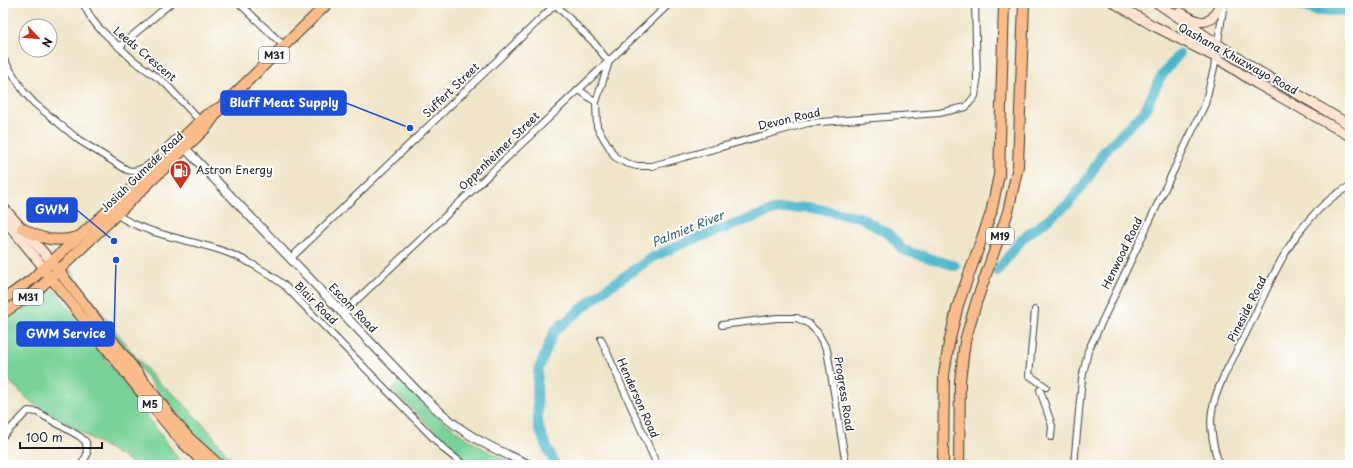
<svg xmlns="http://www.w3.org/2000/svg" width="1353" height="468" viewBox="0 0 1353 468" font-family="'Playpen Sans',sans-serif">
	<rect width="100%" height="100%" fill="#fff"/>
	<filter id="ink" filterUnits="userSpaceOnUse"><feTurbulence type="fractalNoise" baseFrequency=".025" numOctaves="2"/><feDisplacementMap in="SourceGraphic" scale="8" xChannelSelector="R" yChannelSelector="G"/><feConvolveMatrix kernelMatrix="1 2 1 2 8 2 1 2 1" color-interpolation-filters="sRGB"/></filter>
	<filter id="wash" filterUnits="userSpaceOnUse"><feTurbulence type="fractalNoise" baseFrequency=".012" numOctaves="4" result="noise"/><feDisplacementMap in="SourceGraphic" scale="16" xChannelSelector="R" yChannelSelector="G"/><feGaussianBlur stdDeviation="0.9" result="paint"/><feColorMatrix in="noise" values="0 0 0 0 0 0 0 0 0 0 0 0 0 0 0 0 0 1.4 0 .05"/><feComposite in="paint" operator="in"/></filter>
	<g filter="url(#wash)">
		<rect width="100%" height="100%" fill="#f0e5c9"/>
		<g fill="#79d299" stroke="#4a775a">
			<path d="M71 268 76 279 134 355 160 384 177 397 212 434 228 456 245 465H226L195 438 174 412 70 278Z"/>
			<path d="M47 289 56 291 183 465H136L32 403 3 375V315Z"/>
			<path d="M400 382C434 415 472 448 518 465H488L482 461 479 465H471L456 454 418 414 391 390Z"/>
		</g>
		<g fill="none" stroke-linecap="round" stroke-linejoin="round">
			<g stroke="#4cb6ca" stroke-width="10">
				<path d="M1293 3 1316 11H1350"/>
				<path d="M997 271 1022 239 1069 203 1089 177 1104 151 1144 112 1160 78 1179 54"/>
				<path d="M555 465 538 427 537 390 538 371 554 331 606 289 653 257 684 243 774 210 807 207 860 217 890 235 903 250 955 266"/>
			</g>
		</g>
	</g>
	<g filter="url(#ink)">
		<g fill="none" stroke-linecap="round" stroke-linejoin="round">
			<defs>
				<g id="minor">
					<path d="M83 3 91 18 99 28 133 60 165 83 202 123"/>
					<path d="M239 3 284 46"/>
					<path d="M554 3 594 43 609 62 596 102 597 127 615 157 626 163 637 166H652L808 123 939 113 966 107 975 96 977 81 975 3"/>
					<path d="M1182 3H1189"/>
					<path d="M119 47 171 3"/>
					<path d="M3 58 24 92 34 103 79 140 127 170C145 176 163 150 175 139"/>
					<path d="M579 90 596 102"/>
					<path d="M116 214C146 235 188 239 223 251 246 259 264 270 284 285L445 450 464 465"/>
					<path d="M291 258 557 3"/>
					<path d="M1035 310 1029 375 1046 387"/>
					<path d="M343 313 670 3"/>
					<path d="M722 325 777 318H797L809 324 817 332 827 350 846 465"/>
					<path d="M601 339 657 465"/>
					<path d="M1040 390 1052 426 1051 437"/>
					<path d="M3 436 28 411 37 412 79 436 86 442 87 455 81 465"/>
					<path d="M1074 465 1082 379 1088 351 1205 104 1214 68 1224 3"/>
					<path d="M1219 465C1214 448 1209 429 1212 411 1217 383 1234 358 1246 333 1263 299 1277 261 1300 231 1313 214 1331 196 1350 186"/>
				</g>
				<path id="tertiary" d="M181 144 419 393C433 405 446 419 461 429 482 444 506 454 530 465"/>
				<g id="secondary">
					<path d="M1114 3 1152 25 1215 57 1257 84 1350 136"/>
					<path d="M1157 3 1255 69 1350 125"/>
					<path d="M1180 12C1191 18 1206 29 1215 14 1217 9 1218 6 1222 3"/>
					<path d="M3 207 51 261"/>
					<path d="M3 218 44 268"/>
				</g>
				<g id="primary">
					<path d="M22 228C40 239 56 243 77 237"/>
					<path d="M55 266 175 422 189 438 219 465"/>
					<path d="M47 273 152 406 182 442 206 465"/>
					<path d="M3 300 31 280 110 209 206 115 219 108"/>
					<path d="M3 313 35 292 59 270 206 128 221 107 328 3"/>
				</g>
				<g id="trunk">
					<path d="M943 465 944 375 949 343 958 305 991 213 999 175 1004 3"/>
					<path d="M959 465 960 381 965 341 976 303 1008 212 1018 166 1024 3"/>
				</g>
			</defs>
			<use href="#minor" stroke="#3c3a36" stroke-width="8"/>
			<use href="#tertiary" stroke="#3c3a36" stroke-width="10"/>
			<use href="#secondary" stroke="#3c3a36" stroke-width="11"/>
			<use href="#primary" stroke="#3c3a36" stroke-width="12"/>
			<use href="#trunk" stroke="#3c3a36" stroke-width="12"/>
			<use href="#minor" stroke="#fff" stroke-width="6"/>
			<use href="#tertiary" stroke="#fff" stroke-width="8"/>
			<use href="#secondary" stroke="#fde4d0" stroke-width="9"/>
			<use href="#primary" stroke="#f9bc8a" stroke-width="10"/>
			<use href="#trunk" stroke="#f9bc8a" stroke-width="10"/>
		</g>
	</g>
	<defs>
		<symbol id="fuel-pin" viewBox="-11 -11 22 30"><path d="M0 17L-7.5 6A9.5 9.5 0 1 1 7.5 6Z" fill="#c8321e" stroke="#fff"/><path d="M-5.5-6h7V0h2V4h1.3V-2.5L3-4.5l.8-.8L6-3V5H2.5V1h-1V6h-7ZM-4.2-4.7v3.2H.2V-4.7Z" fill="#fff"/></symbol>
	</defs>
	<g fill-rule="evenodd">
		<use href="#fuel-pin" x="168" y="158" width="25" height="34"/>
	</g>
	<g text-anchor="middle" stroke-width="4" stroke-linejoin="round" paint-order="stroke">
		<g fill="#fff" stroke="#606060" stroke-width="1">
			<rect x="259" y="47" width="30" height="16" rx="3"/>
			<rect x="986" y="228" width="28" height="16" rx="3"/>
			<rect x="13" y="289" width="30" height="16" rx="3"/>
			<rect x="138" y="396" width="24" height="16" rx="3"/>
		</g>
		<g font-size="10" font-weight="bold" fill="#1c1c1c">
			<text x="274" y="59">M31</text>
			<text x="1000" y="240">M19</text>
			<text x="28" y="301">M31</text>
			<text x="150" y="408">M5</text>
		</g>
		<g font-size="11" fill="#1c1c1c" stroke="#fff">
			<text transform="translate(145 54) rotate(40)" y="4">Leeds Crescent</text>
			<text transform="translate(1238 59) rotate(29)" y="4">Qashana Khuzwayo Road</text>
			<text transform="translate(451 90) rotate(-44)" y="4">Suffert Street</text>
			<text transform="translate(789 119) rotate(-13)" y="4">Devon Road</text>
			<text transform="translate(499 151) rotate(-44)" y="4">Oppenheimer Street</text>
			<text transform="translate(142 172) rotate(-44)" y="4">Josiah Gumede Road</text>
			<text transform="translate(1122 253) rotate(-64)" y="4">Henwood Road</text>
			<text transform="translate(316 303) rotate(45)" y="4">Blair Road</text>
			<text transform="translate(353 308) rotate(46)" y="4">Escom Road</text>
			<text transform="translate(1247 309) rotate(-63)" y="4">Pineside Road</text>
			<text transform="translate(844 394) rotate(81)" y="4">Progress Road</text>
			<text transform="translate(638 398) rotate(66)" y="4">Henderson Road</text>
		</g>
		<g font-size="11" fill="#1c1c1c" stroke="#fff" text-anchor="start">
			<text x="196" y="174">Astron Energy</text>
		</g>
		<g font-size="12" font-style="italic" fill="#32616a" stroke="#fff">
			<text transform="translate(688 229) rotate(-22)" y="4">Palmiet River</text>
		</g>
	</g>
	<path fill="none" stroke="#1d4ed8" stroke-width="1.5" d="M410 128L346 103M114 241L77 210M116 260L114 334"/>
	<g fill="#1d4ed8" stroke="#fff" stroke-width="1.5">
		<circle cx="410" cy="128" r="4"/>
		<circle cx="114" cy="241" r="4"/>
		<circle cx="116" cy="260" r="4"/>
	</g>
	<g fill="#1d4ed8" stroke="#1d4ed8" stroke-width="1.5">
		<rect x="221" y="91" width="125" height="24" rx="4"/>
		<rect x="27" y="198" width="50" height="24" rx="4"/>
		<rect x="17" y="322" width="97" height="24" rx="4"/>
	</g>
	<g font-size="12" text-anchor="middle" font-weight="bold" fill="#fff">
		<text x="284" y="107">Bluff Meat Supply</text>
		<text x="52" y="214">GWM</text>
		<text x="66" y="338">GWM Service</text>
	</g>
	<rect width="1353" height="468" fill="none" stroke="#fff" stroke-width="16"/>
	<g transform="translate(38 38) rotate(116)"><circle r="19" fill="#ffffff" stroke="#a4a4a4"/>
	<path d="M0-3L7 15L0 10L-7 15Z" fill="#c8321e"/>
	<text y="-6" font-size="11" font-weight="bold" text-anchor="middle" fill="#1c1c1c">N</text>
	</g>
	<path d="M20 442v6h82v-6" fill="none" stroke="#1c1c1c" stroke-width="2"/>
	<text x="26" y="442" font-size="12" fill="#1c1c1c" stroke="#ffffff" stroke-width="3" paint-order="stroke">100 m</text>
</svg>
